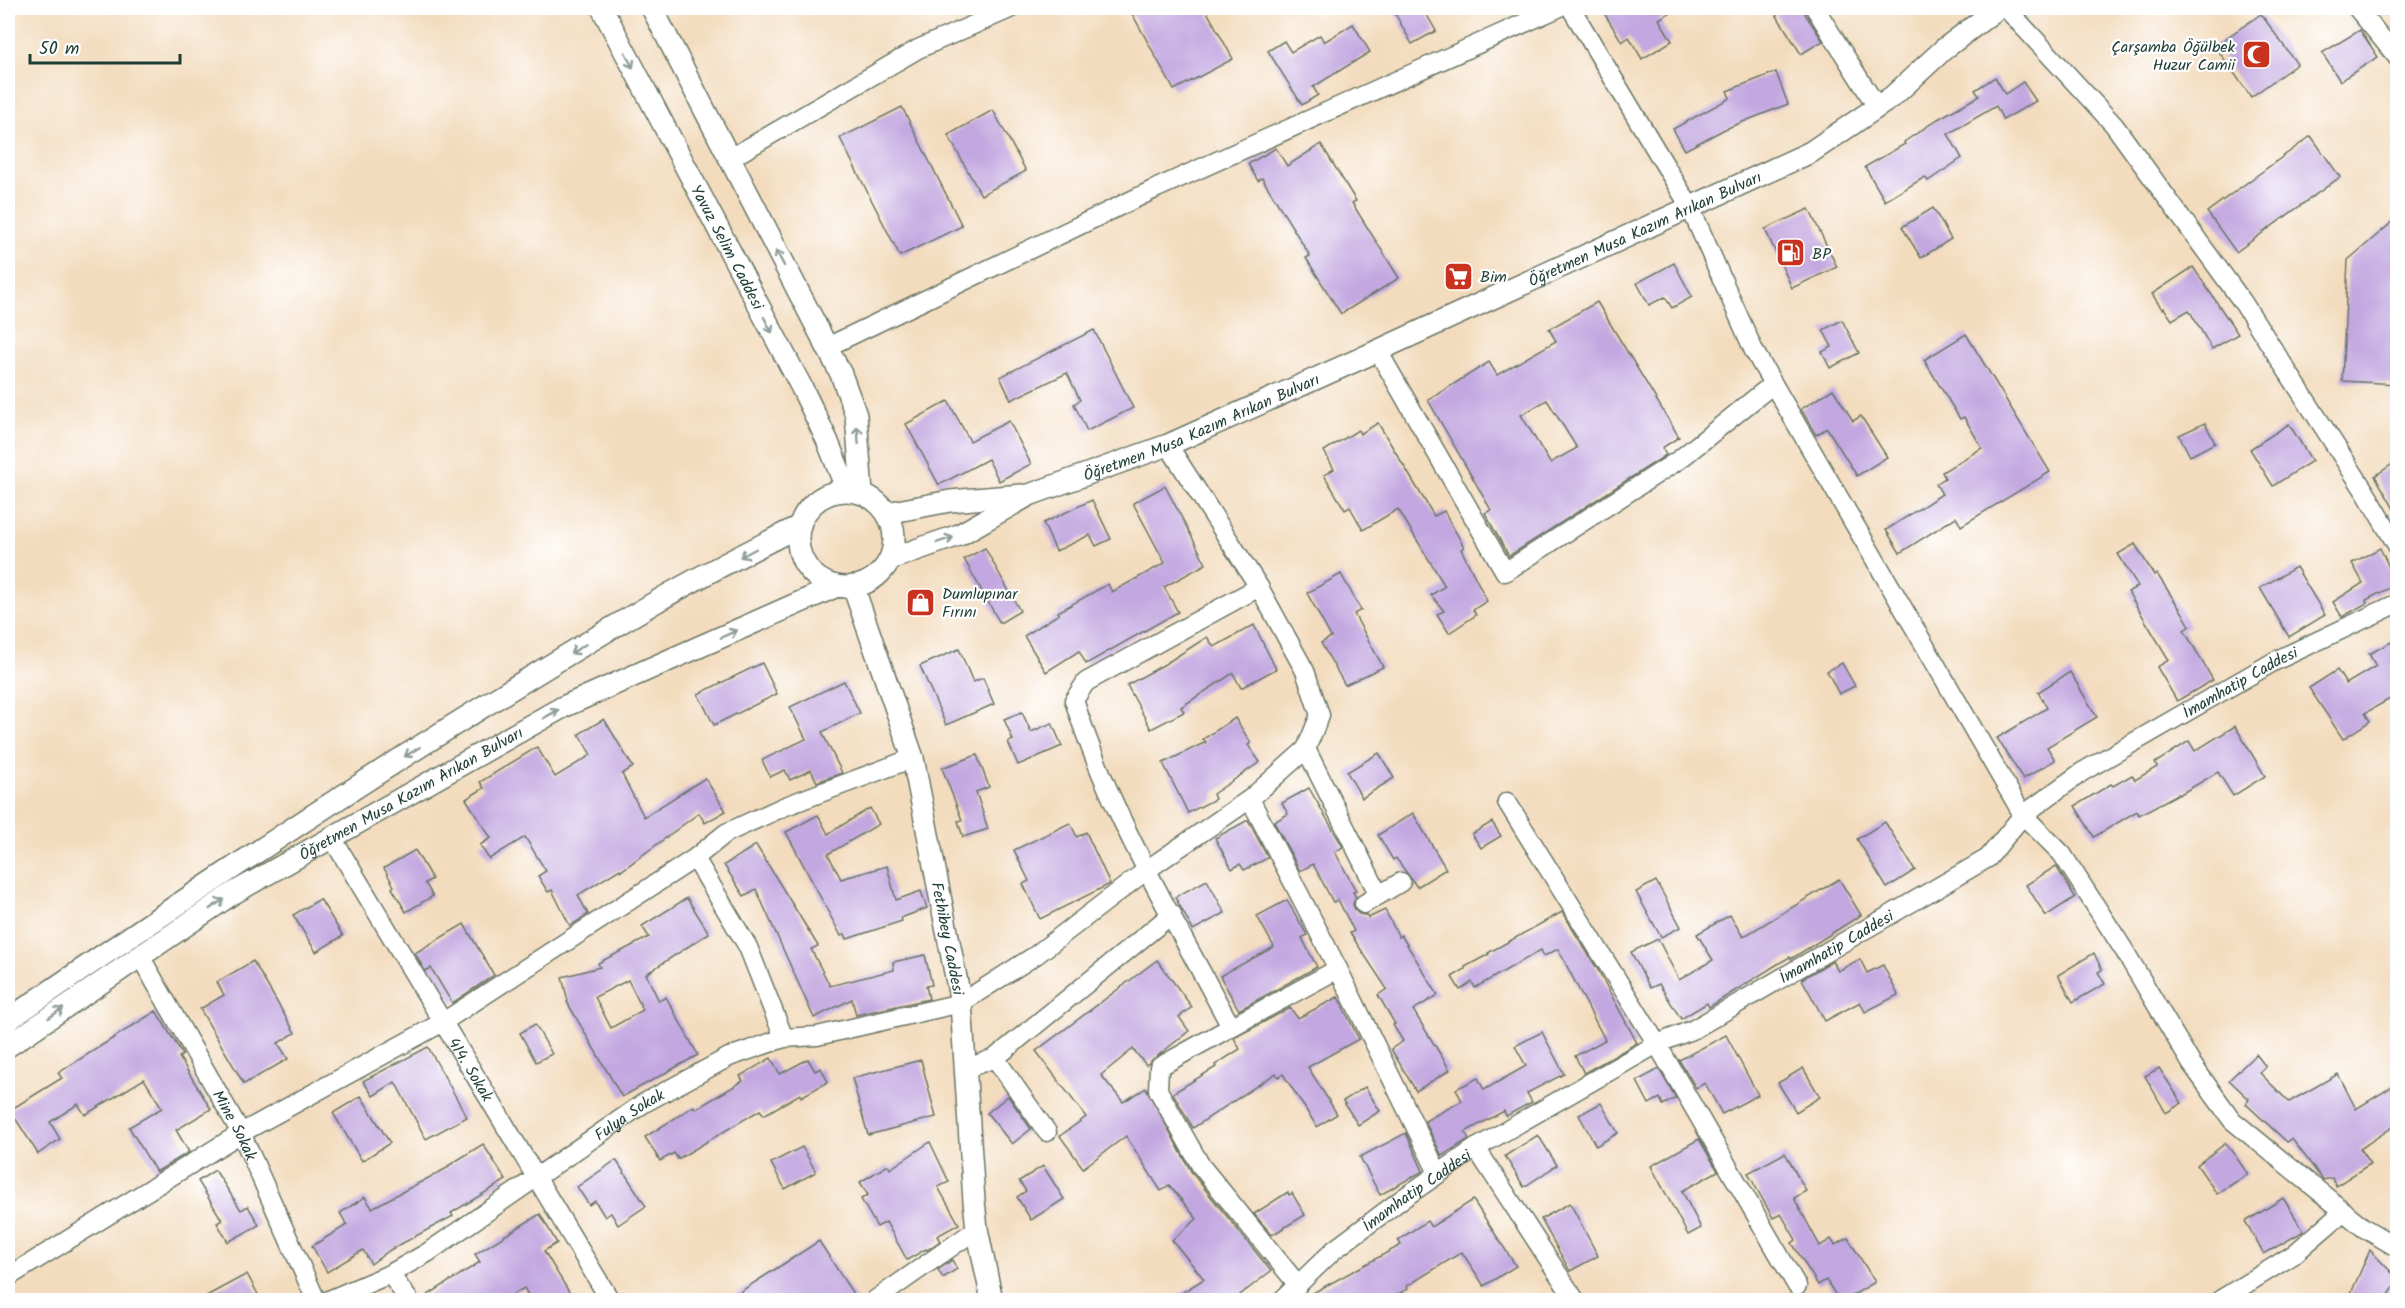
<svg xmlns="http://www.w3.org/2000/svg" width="2405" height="1308" viewBox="0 0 2405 1308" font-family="Kalam,sans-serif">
	<rect width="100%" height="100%" fill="#fff"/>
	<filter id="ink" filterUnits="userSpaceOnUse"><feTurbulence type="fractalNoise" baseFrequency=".0167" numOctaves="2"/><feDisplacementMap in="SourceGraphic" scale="12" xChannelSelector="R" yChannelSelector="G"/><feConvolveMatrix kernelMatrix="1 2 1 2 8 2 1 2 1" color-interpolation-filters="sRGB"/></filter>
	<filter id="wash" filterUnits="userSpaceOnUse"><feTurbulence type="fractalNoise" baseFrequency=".008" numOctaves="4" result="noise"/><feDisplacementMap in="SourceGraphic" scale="24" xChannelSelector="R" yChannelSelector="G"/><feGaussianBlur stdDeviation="1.35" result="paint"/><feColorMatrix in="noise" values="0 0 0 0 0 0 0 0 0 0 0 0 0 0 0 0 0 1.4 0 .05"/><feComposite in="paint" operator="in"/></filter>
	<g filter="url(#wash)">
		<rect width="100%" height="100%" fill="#f3dcbe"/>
		<g id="blocks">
			<g fill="#c2a7e0" fill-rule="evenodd">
				<path d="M1129 8H1205L1233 59 1174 90Z"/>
				<path d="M1392 8H1423L1436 31 1412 44Z"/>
				<path d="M1601 8H1678L1659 19 1672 41 1642 59 1629 37 1622 42Z"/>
				<path d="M1772 8H1804L1805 14 1823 41 1801 54Z"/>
				<path d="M2261 14 2297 64 2251 97 2215 46Z"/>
				<path d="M1353 24 1370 52 1313 87 1318 95 1302 105 1268 51 1284 41 1291 52 1320 35 1324 42Z"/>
				<path d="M2360 30 2378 57 2340 81 2322 53Z"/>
				<path d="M1776 72 1788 104 1725 129 1685 150 1673 129 1730 98 1727 91Z"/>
				<path d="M1995 77 2005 94 2023 82 2036 101 2003 120 1996 106 1948 134 1962 158 1928 181 1925 177 1885 201 1865 167 1905 144 1904 142 1938 119 1979 96 1975 90Z"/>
				<path d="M902 107 962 226 900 256 840 138Z"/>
				<path d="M993 110 1026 171 981 195 948 135Z"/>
				<path d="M2311 136 2340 177 2236 252 2207 212Z"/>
				<path d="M1321 144 1356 201 1352 203 1399 278 1341 314 1306 258 1310 256 1262 178 1258 181 1248 164 1276 148 1287 166Z"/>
				<path d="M1933 208 1951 239 1921 258 1902 227Z"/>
				<path d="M1809 209 1837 267 1792 288 1765 229Z"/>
				<path d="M2397 218V384L2342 381 2348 260Z"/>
				<path d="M1674 263 1692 297 1672 308 1665 297 1649 305 1637 283Z"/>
				<path d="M2193 267 2238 334 2212 349 2189 310 2172 320 2164 308 2162 309 2152 294Z"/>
				<path d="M1597 302 1679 437 1662 448 1666 455 1509 556 1485 513 1491 510 1428 400 1489 362 1497 375 1556 341 1549 329ZM1547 400 1577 448 1550 463 1521 415Z"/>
				<path d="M1842 320 1859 353 1830 368 1822 352 1832 347 1823 330Z"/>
				<path d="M1094 330 1133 408 1087 431 1074 404 1080 400 1067 373 1011 400 1000 377Z"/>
				<path d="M1966 334 2050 472 1961 526 1956 517 1900 553 1886 530 1942 494 1936 484 1945 478 1942 472 1982 448 1964 417 1960 419 1924 360Z"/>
				<path d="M1833 389 1853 421 1861 416 1887 457 1857 476 1827 428 1816 435 1801 409Z"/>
				<path d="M948 401 970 441 1009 421 1031 464 999 481 988 459 939 485 906 424Z"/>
				<path d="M1378 423 1434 516 1444 511 1464 547 1461 549 1487 601 1473 610 1476 615 1449 633 1437 614 1444 611 1431 595 1445 586 1398 509 1363 530 1350 507 1345 510 1324 475 1334 469 1324 451 1358 430 1360 434Z"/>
				<path d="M2205 423 2215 443 2190 456 2179 435Z"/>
				<path d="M2289 424 2312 461 2273 486 2250 449Z"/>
				<path d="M2397 461V514L2375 476Z"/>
				<path d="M1165 486 1206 564 1164 587 1178 612 1086 664 1079 651 1046 672 1024 636 1059 614 1058 612 1108 584 1112 592 1165 563 1133 503Z"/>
				<path d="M1092 500 1111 539 1096 546 1090 535 1056 551 1043 523Z"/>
				<path d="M2135 544 2154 575 2157 574 2182 612 2190 626 2184 630 2213 680 2177 701 2157 667 2169 660 2128 592 2138 586 2118 554Z"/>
				<path d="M985 548 1020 611 1000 623 964 559Z"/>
				<path d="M2380 548 2397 584 2366 600 2367 603 2342 617 2333 602 2363 583 2352 563Z"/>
				<path d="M2296 567 2325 615 2289 637 2260 588Z"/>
				<path d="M1341 574 1361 610 1354 614 1383 667 1345 685 1321 643 1331 637 1307 593Z"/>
				<path d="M1254 625 1276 669 1241 688 1233 673 1181 707 1184 712 1151 729 1127 685 1165 664 1207 637 1214 647Z"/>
				<path d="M2391 642 2397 653V695L2365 713 2370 721 2343 739 2309 688 2337 670 2346 684 2376 666 2369 654Z"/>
				<path d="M959 649 973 682 983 678 994 704 946 725 920 666Z"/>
				<path d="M762 663 777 694 714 725 698 694Z"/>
				<path d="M1842 663 1855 686 1839 694 1827 671Z"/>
				<path d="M2070 672 2097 717 2047 747 2055 760 2023 779 1997 738 2047 708 2038 692Z"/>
				<path d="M844 681 860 713 822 732 842 773 817 782 811 770 790 780 785 770 770 777 762 760 806 739 790 707Z"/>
				<path d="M1022 712 1031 732 1052 723 1062 746 1018 765 1008 742 1013 740 1004 719Z"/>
				<path d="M1235 718 1251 743 1248 745 1260 762 1213 794 1215 799 1188 813 1163 763 1206 742 1203 739Z"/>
				<path d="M604 719 633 767 622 774 644 817 705 778 726 811 705 823 699 813 621 871 620 869 578 895 588 914 570 926 552 890 548 892 538 876 546 871 525 837 489 859 480 845 491 838 466 799 484 788 480 782 537 747 555 777 591 755 579 734Z"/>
				<path d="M2235 726 2265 776 2233 796 2218 772 2179 795 2178 794 2139 815 2137 811 2094 837 2075 806 2111 784 2113 786 2132 775 2135 780 2157 767 2155 763 2189 741 2195 751Z"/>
				<path d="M1379 753 1394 778 1362 798 1347 772Z"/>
				<path d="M977 755 989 787 976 792 988 829 963 837 958 821 962 820 942 768Z"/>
				<path d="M1309 788 1343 847 1335 852 1356 891 1353 892 1356 897 1353 904 1355 910 1359 914 1366 915 1368 918 1385 910 1399 937 1401 935 1438 995 1413 1010 1450 1070 1416 1091 1391 1049 1403 1041 1393 1025 1395 1024 1378 995 1387 989 1350 933 1354 931 1338 900 1333 902 1313 864 1300 871 1274 822 1288 814 1282 803Z"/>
				<path d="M870 808 879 824 828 854 841 879 887 866 896 900 921 891 927 908 901 918 902 921 847 939 845 934 841 936 786 832 818 815 828 834Z"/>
				<path d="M1413 813 1446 869 1417 887 1396 858 1393 860 1378 835Z"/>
				<path d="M1248 820 1268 858 1244 870 1240 864 1232 869 1215 838Z"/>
				<path d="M1492 822 1501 836 1481 848 1472 834Z"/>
				<path d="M1885 822 1915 870 1887 888 1857 839Z"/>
				<path d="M1070 823 1077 837 1086 832 1110 884 1040 919 1023 884 1029 881 1014 850Z"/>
				<path d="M756 845 818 946 811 949 830 986 894 970 893 962 925 955 932 985 926 986 929 999 856 1015 852 999 814 1018 756 889 744 896 724 865Z"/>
				<path d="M415 850 432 879 425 883 433 896 406 912 392 888 394 886 384 868Z"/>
				<path d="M2056 866 2075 897 2046 916 2026 885Z"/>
				<path d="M1839 879 1861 915 1791 959 1790 957 1781 962 1709 1007 1707 1003 1681 1019 1659 984 1650 988 1631 952 1658 939 1679 980 1713 960 1697 934 1730 915 1743 937Z"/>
				<path d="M1207 880 1225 913 1193 930 1175 897Z"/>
				<path d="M1656 881 1681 927 1661 937 1636 892Z"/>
				<path d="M687 898 709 933 646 974 659 1001 666 997 698 1055 622 1097 567 1002 568 1001 562 977 600 967 598 963 649 937 642 926ZM628 980 643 1010 611 1028 595 997Z"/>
				<path d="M320 899 343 936 316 952 293 915Z"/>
				<path d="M1287 900 1307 935 1302 938 1317 967 1239 1010 1220 976 1274 947 1257 916Z"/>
				<path d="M1562 912 1598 970 1637 1043 1584 1073 1575 1056 1605 1040 1558 949 1544 956 1541 950 1475 988 1472 982 1460 990 1452 977 1465 969V967L1489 954 1488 953Z"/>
				<path d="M464 924 494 975 452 1003 431 968 425 971 415 953Z"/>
				<path d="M2094 953 2102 970 2098 972 2105 984 2073 1002 2058 975Z"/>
				<path d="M1860 959 1867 973 1883 965 1898 995 1865 1012 1860 1002 1825 1021 1802 979 1832 961 1838 971Z"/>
				<path d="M1157 960 1192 1007 1179 1017 1189 1031 1146 1065 1133 1049 1101 1075 1123 1102 1146 1088 1192 1173 1271 1271 1240 1295 1244 1300H1170L1204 1279 1172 1240 1197 1219 1169 1185 1161 1191 1126 1136 1083 1168 1060 1136 1086 1117 1036 1051Z"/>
				<path d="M253 961 295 1033 278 1043 288 1059 244 1084 200 1009 224 995 217 982Z"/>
				<path d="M1338 997 1359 1039 1308 1067 1337 1114 1317 1127 1283 1074 1278 1077 1276 1073 1193 1128 1173 1093 1216 1067 1215 1065 1240 1049 1234 1038 1290 1008 1298 1018Z"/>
				<path d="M156 1011 183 1055 179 1057 211 1109 176 1130 189 1152 156 1172 129 1127 162 1108 144 1079 85 1115 78 1104 50 1122 60 1139 38 1154 10 1110 62 1078 58 1073Z"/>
				<path d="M535 1024 552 1054 536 1062 520 1033Z"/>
				<path d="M1542 1032 1564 1074 1527 1093 1532 1102 1506 1116 1504 1111 1465 1132 1469 1139 1442 1156 1425 1121 1462 1101 1456 1089 1478 1078 1484 1090 1526 1066 1515 1046Z"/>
				<path d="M1726 1035 1758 1095 1722 1114 1705 1083 1696 1088 1679 1060Z"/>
				<path d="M428 1047 467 1117 426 1139 395 1082 373 1096 363 1081Z"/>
				<path d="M2256 1054 2266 1067 2260 1073 2289 1102 2338 1074 2356 1109 2393 1086 2397 1095V1124L2360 1149 2370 1164 2336 1186 2332 1178 2323 1180 2292 1139 2287 1142 2246 1104 2249 1099 2229 1080Z"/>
				<path d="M771 1058 780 1074 808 1059 815 1071 821 1068 828 1082 801 1097 800 1094 764 1115 760 1110 678 1159 674 1153 660 1161 645 1137 694 1106 696 1109 743 1081 740 1076Z"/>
				<path d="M921 1060 936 1117 868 1135 852 1078Z"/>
				<path d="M1803 1068 1820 1097 1796 1112 1778 1083Z"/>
				<path d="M2159 1068 2182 1103 2166 1113 2145 1076Z"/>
				<path d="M1659 1069 1676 1098 1663 1105 1660 1098 1649 1104 1637 1081Z"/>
				<path d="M1365 1087 1380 1111 1358 1125 1343 1101Z"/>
				<path d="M361 1096 390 1143 362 1161 333 1113Z"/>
				<path d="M1008 1096 1031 1129 1012 1144 987 1113Z"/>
				<path d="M1601 1103 1618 1133 1596 1146 1579 1115Z"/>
				<path d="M1406 1133 1423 1171 1380 1195 1360 1157Z"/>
				<path d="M1538 1135 1557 1165 1524 1187 1505 1156Z"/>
				<path d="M1699 1139 1718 1171 1682 1191 1701 1228 1688 1235 1651 1166Z"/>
				<path d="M930 1142 949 1182 938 1187 959 1224 937 1236 940 1241 927 1250 926 1249 907 1260 886 1222 877 1227 861 1199 868 1195 860 1182 888 1165 890 1169Z"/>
				<path d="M2226 1143 2248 1174 2217 1194 2197 1165Z"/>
				<path d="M483 1144 506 1180 451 1213 453 1216 390 1250 371 1264 363 1250 327 1272 312 1246 347 1225 340 1213 365 1197 372 1208 449 1167 448 1166Z"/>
				<path d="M802 1147 816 1172 785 1189 771 1163Z"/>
				<path d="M1785 1153 1806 1191 1794 1198 1820 1246 1831 1239 1835 1245 1848 1238 1875 1282 1845 1300H1839L1826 1280 1818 1285 1792 1243 1796 1240 1781 1214 1773 1218 1748 1173Z"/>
				<path d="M616 1160 646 1206 618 1225 611 1213 605 1217 595 1201 589 1205 577 1187Z"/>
				<path d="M1043 1166 1064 1199 1031 1220 1017 1197 1026 1191 1019 1181Z"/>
				<path d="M215 1170 241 1210 248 1206 259 1225 228 1242 217 1223 222 1220 198 1181Z"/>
				<path d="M1288 1192 1289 1195 1292 1193 1305 1215 1272 1235 1254 1214Z"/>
				<path d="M2283 1198 2304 1231 2264 1254 2245 1222Z"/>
				<path d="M1473 1200 1516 1266 1484 1286 1462 1252 1407 1286 1408 1289 1387 1300H1300L1401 1245 1398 1240 1427 1221 1431 1227Z"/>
				<path d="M1570 1203 1598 1256 1570 1271 1541 1219Z"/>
				<path d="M540 1214 557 1243 544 1251 574 1300H531L524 1288 503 1300H420L480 1262 475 1254Z"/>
				<path d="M819 1241 857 1300H727L771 1272Z"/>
				<path d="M2370 1250 2397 1278V1282L2386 1300H2348Z"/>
				<path d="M952 1260 957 1269 943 1278 938 1270Z"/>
				<path d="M247 1274 261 1300H199Z"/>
			</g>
		</g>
	</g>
	<g filter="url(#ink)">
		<use href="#blocks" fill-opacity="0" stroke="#697564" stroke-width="1.5"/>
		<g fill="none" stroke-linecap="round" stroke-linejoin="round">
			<defs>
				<g id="minor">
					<path d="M1571 8 1690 207 1754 351 2023 815 2062 854 2124 950 2191 1063 2232 1120 2364 1228 2398 1248"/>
					<path d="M1815 8 1877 107"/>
					<path d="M2006 8 2114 125 2242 301 2366 493 2398 547"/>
					<path d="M2357 8 2398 58"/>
					<path d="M729 159 918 49 1012 8"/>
					<path d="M827 347 1157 188 1558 8"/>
					<path d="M1378 351 1505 572 1680 459 1773 384"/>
					<path d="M1259 587 1086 682 1074 700C1110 815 1175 921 1231 1027L1338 969"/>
					<path d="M1306 749 1379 895"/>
					<path d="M1250 799 1338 969 1438 1173"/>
					<path d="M1507 802 1657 1044 1797 1286"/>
					<path id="s1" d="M331 836 610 1300"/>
					<path d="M695 858 748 947 784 1038"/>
					<path d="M1364 904 1401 882"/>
					<path id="s2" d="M140 956 241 1133 316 1300"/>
					<path d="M1231 1027 1159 1067 1158 1090 1201 1166 1298 1285"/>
					<path d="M995 1058 1047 1132"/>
					<path d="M965 1069 995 1058 1172 914"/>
					<path d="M1476 1148 1575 1300"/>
					<path d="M390 1274 409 1300"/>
					<path d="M8 1277 241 1133 443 1022 695 858 726 833 783 807 913 758"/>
					<path id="s3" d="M329 1300 390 1274 427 1253 644 1103 729 1057 784 1038 817 1036 961 1003 1036 955 1148 869 1250 799 1306 749 1320 715 1305 671 1259 587 1168 445"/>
					<path d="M875 1300 977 1229"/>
					<path id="s4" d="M1282 1300 1334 1250 1402 1199 1476 1148 1657 1044 1694 1029 1988 858 2023 815 2082 772 2275 661 2398 603"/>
					<path d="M2220 1300 2293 1255 2344 1211"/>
				</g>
				<g id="tertiary">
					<path id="s5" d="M602 8 802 388 827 440 847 490"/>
					<path d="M652 8 841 374 856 415 862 493"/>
					<circle cx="846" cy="539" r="48"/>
					<path d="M887 513 950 501 1022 495"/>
					<path id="s6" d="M890 559 959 535 1029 495 1168 445 1364 357 1811 152 1892 97 1944 49 1998 8"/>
					<path id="s7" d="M853 586 913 758 961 1003 974 1201 977 1229 992 1300"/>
					<path d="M8 1020C219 875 433 733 654 603 701 575 751 551 799 526"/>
					<path id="s8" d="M8 1046 232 894 563 707 837 586"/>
				</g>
			</defs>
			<use href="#minor" stroke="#697564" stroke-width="21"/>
			<use href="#tertiary" stroke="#697564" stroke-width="24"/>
			<use href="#minor" stroke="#fff" stroke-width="18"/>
			<use href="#tertiary" stroke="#fff" stroke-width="21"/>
		</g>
		<defs><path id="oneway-shaft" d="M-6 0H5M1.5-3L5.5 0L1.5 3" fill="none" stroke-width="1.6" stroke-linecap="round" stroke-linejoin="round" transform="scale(1.5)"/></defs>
		<g stroke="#8f9e9a">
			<use href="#oneway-shaft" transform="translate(629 60) rotate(63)"/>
			<use href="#oneway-shaft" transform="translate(780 258) rotate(-117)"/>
			<use href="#oneway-shaft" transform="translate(768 325) rotate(62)"/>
			<use href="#oneway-shaft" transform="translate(858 435) rotate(-94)"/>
			<use href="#oneway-shaft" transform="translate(945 540) rotate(-19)"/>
			<use href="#oneway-shaft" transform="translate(748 553) rotate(152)"/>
			<use href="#oneway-shaft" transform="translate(729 634) rotate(-24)"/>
			<use href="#oneway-shaft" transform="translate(578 649) rotate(148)"/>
			<use href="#oneway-shaft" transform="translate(551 714) rotate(-29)"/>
			<use href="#oneway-shaft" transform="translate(412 752) rotate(148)"/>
			<use href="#oneway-shaft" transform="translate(217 904) rotate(-34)"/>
			<use href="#oneway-shaft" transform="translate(56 1013) rotate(-34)"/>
		</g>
	</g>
	<defs>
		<symbol id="mosque-square" viewBox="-11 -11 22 22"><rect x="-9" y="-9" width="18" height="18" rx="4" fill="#c8321e" stroke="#fff"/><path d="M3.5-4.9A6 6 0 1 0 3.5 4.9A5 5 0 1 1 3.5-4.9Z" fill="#fff"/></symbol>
		<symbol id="fuel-square" viewBox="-11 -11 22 22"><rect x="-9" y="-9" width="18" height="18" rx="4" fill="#c8321e" stroke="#fff"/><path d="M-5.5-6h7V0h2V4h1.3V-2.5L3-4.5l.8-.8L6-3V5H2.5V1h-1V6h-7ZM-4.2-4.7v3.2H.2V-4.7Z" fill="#fff"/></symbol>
		<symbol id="supermarket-square" viewBox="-11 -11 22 22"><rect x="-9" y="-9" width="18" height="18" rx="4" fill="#c8321e" stroke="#fff"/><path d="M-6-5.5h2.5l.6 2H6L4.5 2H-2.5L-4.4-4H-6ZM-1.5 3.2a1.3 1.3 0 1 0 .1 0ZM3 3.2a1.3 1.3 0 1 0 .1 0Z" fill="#fff"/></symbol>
		<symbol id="shop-square" viewBox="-11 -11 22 22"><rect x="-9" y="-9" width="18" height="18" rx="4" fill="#c8321e" stroke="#fff"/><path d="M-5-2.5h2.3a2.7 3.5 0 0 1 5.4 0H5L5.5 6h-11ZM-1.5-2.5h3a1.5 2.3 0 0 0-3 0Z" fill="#fff"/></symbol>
	</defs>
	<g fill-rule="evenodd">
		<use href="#mosque-square" x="2240" y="38" width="33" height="33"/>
		<use href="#fuel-square" x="1774" y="236" width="33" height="33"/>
		<use href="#supermarket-square" x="1442" y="260" width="33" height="33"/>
		<use href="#shop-square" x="904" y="586" width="33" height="33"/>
	</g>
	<g text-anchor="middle" stroke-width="4.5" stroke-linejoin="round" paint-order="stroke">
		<g font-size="16" fill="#1f3d34" stroke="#fff" text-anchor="start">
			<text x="2235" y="52" text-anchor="end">Çarşamba Öğülbek<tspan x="2235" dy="18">Huzur Camii</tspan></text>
			<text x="1812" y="259">BP</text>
			<text x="1480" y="282">Bim</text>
			<text x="942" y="599">Dumlupınar<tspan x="942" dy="18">Fırını</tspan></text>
		</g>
		<g font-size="16" fill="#1f3d34" stroke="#fff">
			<text dy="6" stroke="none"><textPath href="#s6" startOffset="825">Öğretmen Musa Kazım Arıkan Bulvarı</textPath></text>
			<text dy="6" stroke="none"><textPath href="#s5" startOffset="270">Yavuz Selim Caddesi</textPath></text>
			<text dy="6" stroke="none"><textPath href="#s6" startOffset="339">Öğretmen Musa Kazım Arıkan Bulvarı</textPath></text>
			<text dy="6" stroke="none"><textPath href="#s4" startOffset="1146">İmamhatip Caddesi</textPath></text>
			<text dy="6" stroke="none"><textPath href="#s8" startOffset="476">Öğretmen Musa Kazım Arıkan Bulvarı</textPath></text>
			<text dy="6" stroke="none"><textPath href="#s7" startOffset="366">Fethibey Caddesi</textPath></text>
			<text dy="6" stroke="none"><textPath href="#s4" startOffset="660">İmamhatip Caddesi</textPath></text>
			<text dy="6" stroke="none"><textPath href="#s1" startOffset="272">414. Sokak</textPath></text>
			<text dy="6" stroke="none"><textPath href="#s3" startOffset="354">Fulya Sokak</textPath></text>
			<text dy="6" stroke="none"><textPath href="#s2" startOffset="194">Mine Sokak</textPath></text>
			<text dy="6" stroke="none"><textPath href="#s4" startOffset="174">İmamhatip Caddesi</textPath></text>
		</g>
	</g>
	<rect width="2405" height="1308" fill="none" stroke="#fff" stroke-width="30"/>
	<path d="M30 54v9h150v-9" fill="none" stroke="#1f3d34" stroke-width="3"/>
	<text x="39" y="54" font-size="18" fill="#1f3d34" stroke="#ffffff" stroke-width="4.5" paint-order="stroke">50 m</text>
</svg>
